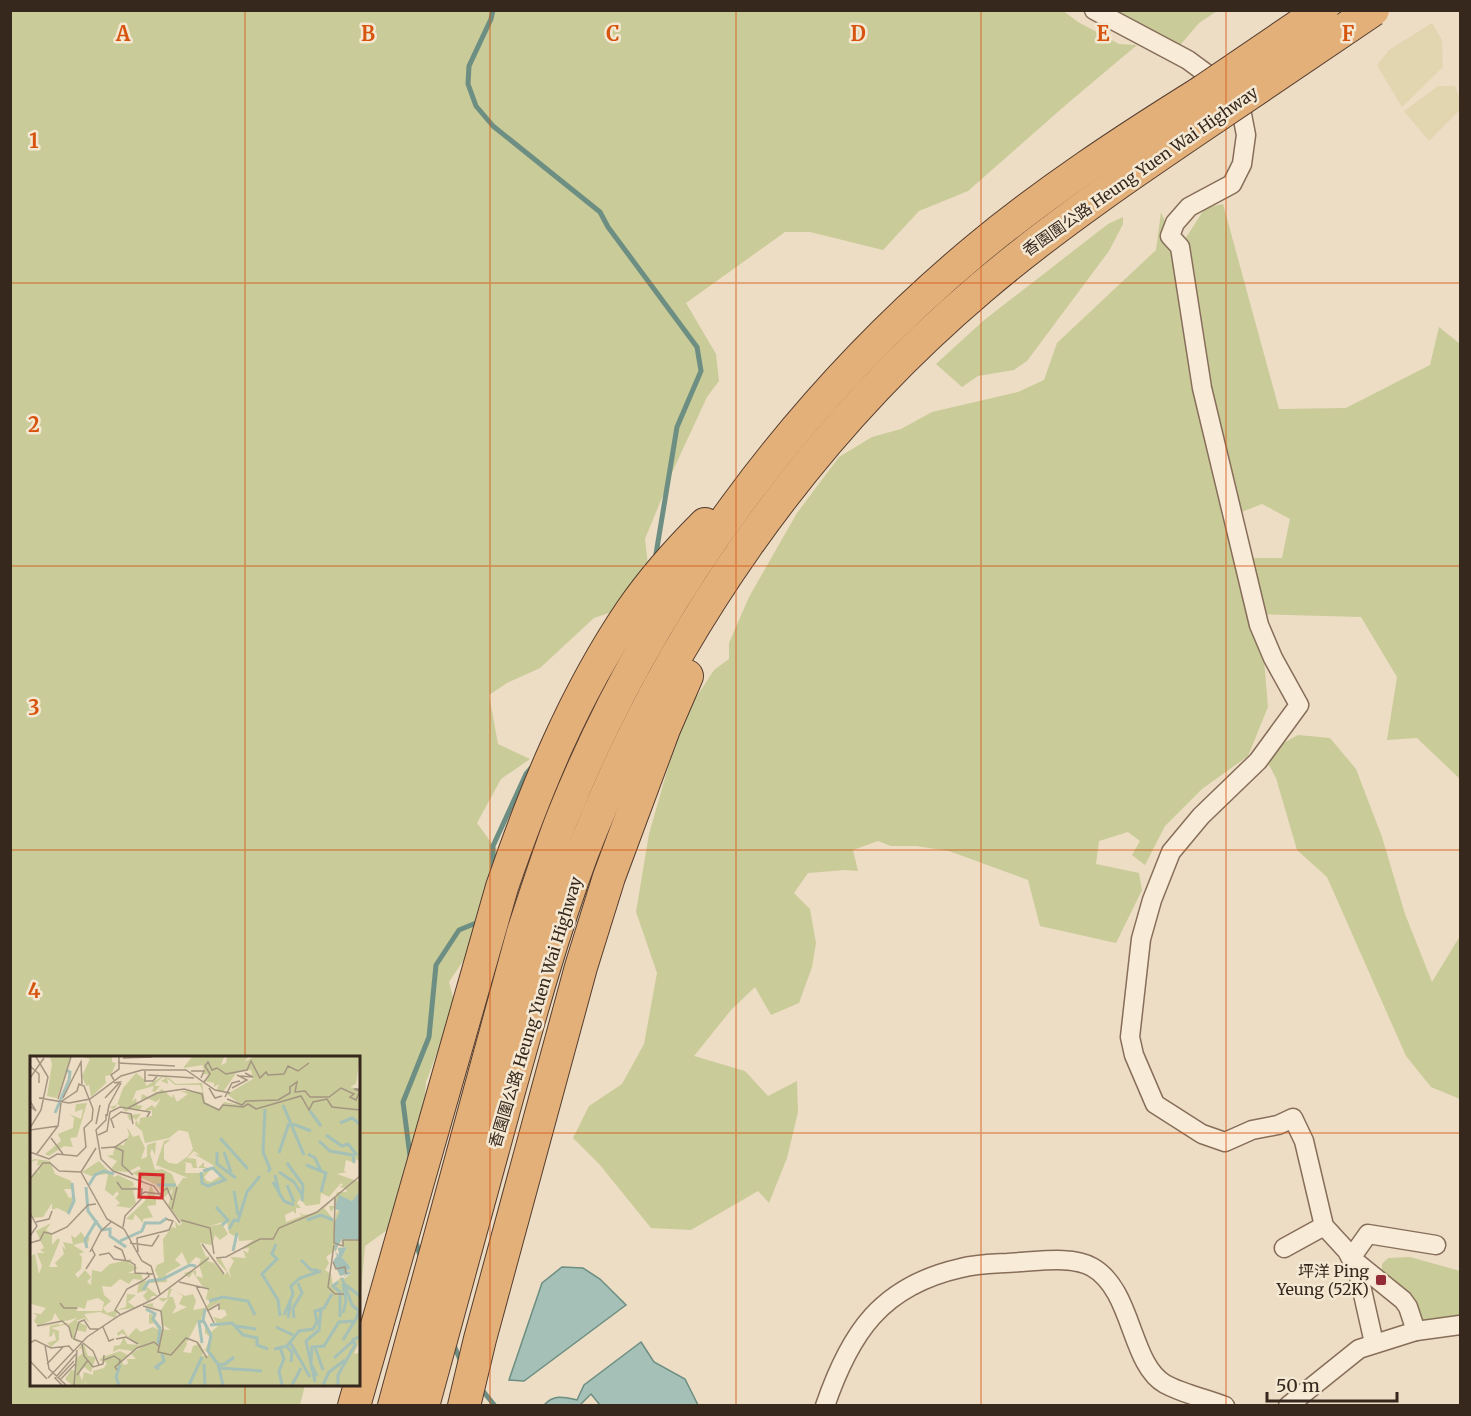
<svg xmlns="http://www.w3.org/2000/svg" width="1471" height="1416" viewBox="0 0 1471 1416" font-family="Merriweather,'Noto Sans SC',serif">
	<rect width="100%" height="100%" fill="#edddc4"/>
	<g fill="#e2d6b1">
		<path d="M1432 23 1442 40 1443 67 1402 107 1377 65 1389 50Z"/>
		<path d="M1438 86H1455L1460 100V110L1429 141 1404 111Z"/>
	</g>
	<g fill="#c9cb98" fill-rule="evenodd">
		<path d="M1062 10 1078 22 1119 44 1137 45 1068 103 968 191 919 211 883 250 810 232H785L686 303 716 354 719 381 707 397 675 466 645 539 653 607 642 602 594 618 540 668 507 683 489 695 498 744 530 759 501 779 477 823 503 859 471 949 449 982 455 1005 426 1082 416 1225 387 1230 365 1246 359 1315 358 1058H32V1384L305 1385 300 1405H11L10 11Z"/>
		<path d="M1110 11H1217L1199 23 1176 50Z"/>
		<path d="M1223 204 1279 409 1346 408 1430 365 1439 327 1460 344V779L1417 738 1387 740 1397 677 1361 617 1254 614 1263 648 1268 707 1248 756 1202 789 1165 826 1145 865 1132 855 1140 841 1128 832 1099 841 1096 864 1139 873 1142 890 1116 943 1040 926 1028 880 949 851 916 846H891L878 841 853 850 858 871 845 870 808 873 794 893 810 909 816 943 812 967 799 1003 771 1015 755 987 731 1010 694 1056 745 1071 768 1096 797 1081 798 1112 787 1158 769 1203 758 1191 691 1230 651 1228 600 1165 573 1138 589 1106 622 1084 644 1044 657 973 636 912 649 834 677 736 693 702 714 670 729 659V643L749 597 797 513 839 457 872 437 901 429 932 412 1018 392 1044 380 1057 343 1156 250 1161 212 1174 244 1176 286 1221 492 1180 247 1205 208ZM1262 504 1290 519 1282 558H1244L1231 516Z"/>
		<path d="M1123 217V224L1109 251 1027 361 1014 370 978 376 962 387 936 364 983 321 1108 224Z"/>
		<path d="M1298 735 1330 738 1356 769 1382 837 1405 914 1432 982 1460 936V1099L1431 1087 1406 1056 1327 877 1297 850 1276 778 1263 754Z"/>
		<path d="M1410 1257 1460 1271V1318L1426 1321 1421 1319 1382 1270V1264L1388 1258Z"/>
	</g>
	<g fill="#a5c0b6" stroke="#6d8e82" stroke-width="1.5">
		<path d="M562 1267 583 1268 600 1279 626 1305 524 1381 509 1380 542 1283Z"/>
		<path d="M641 1342 654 1362 685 1379 698 1405H600L591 1394 580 1405H544C554 1394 564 1397 577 1400L584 1385Z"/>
	</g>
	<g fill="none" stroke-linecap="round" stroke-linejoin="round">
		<g stroke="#6d8e82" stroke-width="5">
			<path d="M493 10 491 19 469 66 468 84 476 106 493 126 600 212 608 227 697 347 701 371 677 427 655 560"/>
			<path d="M493 871V846L526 774 532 767"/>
			<path d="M410 1156 403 1102 429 1037 436 965 459 930 481 921"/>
			<path d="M415 1239 421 1259"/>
			<path d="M453 1343 461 1362"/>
			<path d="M479 1386 495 1406"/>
		</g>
		<defs>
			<g id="minor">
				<path d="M1094 10 1188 60 1211 77 1241 109 1246 135 1242 164 1232 184 1189 207 1175 223 1170 236 1180 247 1202 388 1259 625 1273 658 1299 705 1258 761 1201 816 1171 852 1152 900 1141 939 1130 1037 1134 1055 1155 1104 1202 1134 1225 1142 1252 1130 1278 1125 1293 1118 1304 1141 1324 1226 1347 1251 1358 1272 1374 1343"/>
				<path d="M1284 1248 1324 1226"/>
				<path d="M1416 1331 1408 1307 1403 1300 1351 1258 1368 1234 1436 1245"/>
				<path d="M825 1406C850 1333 881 1286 961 1268 980 1263 1000 1264 1020 1262 1040 1261 1073 1256 1092 1267 1133 1290 1130 1364 1165 1384 1181 1393 1207 1399 1225 1406"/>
				<path d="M1288 1406 1359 1349 1416 1331 1460 1325"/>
			</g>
			<g id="trunk">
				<path d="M354 1406 502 887C535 791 574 695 631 611 653 579 678 551 705 524"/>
				<path d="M394 1406 523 932C536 893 548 854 563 816 651 597 796 400 977 249 1047 191 1123 141 1200 93"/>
				<path d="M423 1406C451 1304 479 1203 506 1102 529 1019 552 935 582 854 665 638 804 438 981 288 1055 225 1135 171 1215 117"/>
				<path d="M464 1406 480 1339 581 967 609 877 664 729 687 676"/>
			</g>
		</defs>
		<use href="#minor" stroke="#876e5b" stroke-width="21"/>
		<use href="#trunk" stroke="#553d2f" stroke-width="34"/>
		<use href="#minor" stroke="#f8ebd7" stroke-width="18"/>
		<use href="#trunk" stroke="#e4b07a" stroke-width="32"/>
		<defs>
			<g id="trunk-bridge">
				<path d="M1200 93 1322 10"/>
				<path d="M1215 117 1373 10"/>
			</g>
		</defs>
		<use href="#trunk-bridge" stroke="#553d2f" stroke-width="34" stroke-linecap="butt"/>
		<use href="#trunk-bridge" stroke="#e4b07a" stroke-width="32"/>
	</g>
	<path fill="none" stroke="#d6540e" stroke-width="1.5" stroke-opacity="0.55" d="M245 10V1058M490 10V1406M736 10V1406M981 10V1406M1226 10V1406M10 283H1460M10 566H1460M10 850H1460M10 1133H32M358 1133H1460M245 1384V1406"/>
	<rect fill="#942c37" stroke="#f4e8d3" stroke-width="2" x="1375" y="1274" width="12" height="12" rx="3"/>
	<g text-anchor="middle" stroke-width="5" stroke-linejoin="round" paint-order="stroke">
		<g font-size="16" fill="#37281e" stroke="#f4e8d3">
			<text transform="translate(1140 171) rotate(-35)" y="6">香園圍公路 Heung Yuen Wai Highway</text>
			<text transform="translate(535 1012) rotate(-73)" y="6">香園圍公路 Heung Yuen Wai Highway</text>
		</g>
		<g font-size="16" fill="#37281e" stroke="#f4e8d3" text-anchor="end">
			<text x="1369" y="1277">坪洋 Ping<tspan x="1369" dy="18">Yeung (52K)</tspan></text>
		</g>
	</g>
	<g transform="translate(30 1056)">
		<rect width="330" height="330" fill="#edddc4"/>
		<path d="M20 1H41L27 42 17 40 22 8ZM53 1H82V6L86 7 81 19 75 20 76 27 61 41 59 29 56 30 52 20 60 3ZM162 1H194L191 9 196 7 197 1H218L215 6 223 1H330L326 28 320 31 330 33V106L326 103 324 109V101L322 106 316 104 314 115 317 116 307 118 330 126V135L322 145 311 141 301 156 299 150H304L305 142 294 152 305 165 307 155H310L304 170 309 173 305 175 306 193 314 190 311 185 314 183 330 184V284L324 298 328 297 330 289V329H57L54 324 56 329H42L35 323 41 314 46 315 45 303 53 297 52 292 48 294 53 286 58 300 66 301 61 316 54 311 49 316 52 325 54 316 63 319V315L74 312 77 307 69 304 73 301 90 295 98 299 92 304 93 309 98 308 97 303H106L101 298 118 287 102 295 89 293 83 296 84 290 90 289 94 281 97 288 110 289 92 277 88 280 87 277 93 273 98 281 106 272 111 276 123 271 129 274 125 269 124 267 119 268V258L125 259V269L130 273 141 274 133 269 130 254 115 249 123 247V251L131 254 139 242 133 246 128 242H137L139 232 155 240 163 238 166 245 163 254 175 252 183 243 176 244 178 233 172 230 163 216 159 222 154 217 166 214V220L173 222 169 208 171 203 166 201 158 209 152 196 145 204 151 209 136 218 137 226 119 227 117 231 128 240H122L118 246 113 240 118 234 107 237 109 226 129 223 125 214 127 209 134 206 133 183 142 171 146 172 145 165 149 170 152 167 138 150 143 132 134 142 128 130 102 117 111 113 109 110 98 116 84 115 81 113 87 105 77 100 86 98H83L85 91 90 88 93 90 99 79 97 71 103 81 109 79 115 92 111 103 117 101V89L126 86 125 99 122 93 120 97 125 114 132 113 142 118 147 131 153 122H158L126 109 134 85 141 83 134 89V103L139 107 147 108 158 100 163 93 158 76 149 74 139 82 115 87 112 75 105 69 106 64 102 61 100 65 97 59 111 58 106 64 109 69 110 62 122 60V54L114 56 116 53 122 49 125 52 131 42 126 46 117 42 111 44 112 38 120 42 132 33 142 42 143 38 147 46 158 38 150 35 173 36 170 29H145L137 22 138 28 131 25 136 22 133 21 126 27 125 30H130L125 36 122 35 124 30 106 35 102 46 106 42 107 49 113 50 108 55 100 52 96 56 88 48 84 53 79 51 87 49 93 32 106 17 115 24 116 30 133 20 139 22 146 28 172 27 175 46 189 53 194 46 211 49 197 38 223 23 221 14 207 16 193 36 187 34 189 28 184 31V27L175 25 180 19 174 18 173 9 153 12ZM164 95 170 99 164 98 183 109 190 120 181 126 177 125 174 121 181 113 174 111V106L168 112H175L174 117H155L156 107 152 106 161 107 163 112H167L166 103 157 102ZM311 127 313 129 309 131 315 132 317 136H307L305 142 286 157 273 159 269 156 272 160 256 166 255 159 263 155 266 158V152H271L267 147 270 143 276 150 290 148 291 137 299 141ZM197 165 199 177 206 181 208 177 209 185 223 184 212 193 219 192 218 197 213 194 216 202 200 201 204 205 199 214 201 222 190 202 186 204 197 216 195 219 184 207 177 205 179 200 176 201 170 187 182 189 185 179 190 184 198 178 192 168 179 170ZM310 191H317L312 201 321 212 316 215 322 217 314 223 311 221 303 230 301 218 295 214 299 207 296 201ZM142 233 153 240 149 248 157 251 142 258 146 251 143 241H139ZM190 246 189 253 195 254 197 259 191 263 183 261 188 270 181 276 184 282 175 268V277L180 281 175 295 179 296 177 301 172 299 175 292 172 295 171 289 167 285 169 288 163 290 161 297 153 296 157 288 155 282 157 286 168 265 173 266 171 262 176 254ZM57 47 47 81 40 82 43 91 34 90 19 100 15 98 31 85 28 78 43 72 44 62 39 58 51 63 53 53 45 56 46 48ZM4 103 20 105 25 118 41 125 44 139 42 133H34L39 142 43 141 40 158 27 152 22 154V147L13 161 0 162V125L6 114 10 118 8 114 14 107 7 110 8 104 0 106ZM69 105 84 121 88 119 103 126 104 130 99 131H107L103 135 106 147 100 152 86 150 90 147 85 142 89 138 87 135 83 140 75 134 78 118 61 120 52 116ZM121 129 126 141V149L117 150 123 161 113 163V167L105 158 103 164 96 163 115 145ZM21 167 16 174 22 178V189L28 182 30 184 19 211H28L25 207 34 198 32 190 36 194 33 186 43 188 41 179 45 182 51 176 56 183 60 181 57 190 55 186 43 189 54 196 49 198 52 201 51 213 45 218 48 222 55 214 61 221 57 226 61 229 62 214 71 216 80 208 102 203 99 207 108 212 98 217H111L113 224 103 223 99 228 90 223 81 231 72 230 74 239 81 245 73 252 77 257 96 251 97 238 106 239 98 246 106 252 88 254 85 262 70 256 54 258 60 267 54 262 46 265 57 270 56 276 45 274 44 281 50 287 42 283 38 268 21 272 29 275V284L21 291 17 287 26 284 24 275 22 280 19 281 20 270 28 268 30 269 37 267 39 268 47 262 8 272 30 265 25 257 22 264 8 270 4 265 7 260 3 257 11 258 16 252 1 248 0 200 5 198 9 218 12 210 7 197H15L10 194 14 192 6 175ZM68 242 74 246 72 255H46L49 251 55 253 57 245Z" fill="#c9cb98" fill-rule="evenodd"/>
		<path d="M330 135V184L312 183 305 196 309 199 308 192 317 191 312 201 321 212 316 215 322 217 313 221 317 218 310 220 303 205 307 200 305 196V166L310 155 305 153 306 148 309 139 322 145Z" fill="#a5c0b6"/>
		<path fill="none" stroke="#a5c0b6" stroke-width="3" d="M253 49 274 99M235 53 233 96 240 113 238 116M280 55 291 70M25 57 39 24 40 16 36 14M310 67 322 62 330 68M263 68 281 75M296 79 312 90 318 88 327 99M190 82 218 113M289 85 300 95 323 99 324 107M187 96V108L206 122M194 96 201 116M249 97 259 67M278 98 285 102 291 115M257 107 273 129 272 145M276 109 296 117 291 136M171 116 172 127 178 130 195 124 183 112 173 115M249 116 264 126 272 139M245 119 250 140M243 126 254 145 264 149M59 129 65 119 74 115 84 118M127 129H146M257 129 264 146M56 131 58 155 72 174 80 173V180L96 191M204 135 208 159M186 151 198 164 192 169M38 158 44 145 42 127M277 164 291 159 303 164M199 173 204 164 208 165 217 136 230 120M90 185 112 175 115 167H130L137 162M246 188 242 198 247 203 232 218 248 244 250 260M57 192 55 184 67 164M203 195 207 177M271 204 281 214H288M308 226 303 230 310 236V261M313 227 330 240M113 234 119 225 133 223 160 209 166 210M179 245 193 241 218 245 225 259M116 253 125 258 123 263 130 272 128 288M175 253 173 264 181 279 178 295 188 308 193 329M313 257 316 245 313 228M254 259 263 238 261 230 270 222 291 215M258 262 261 242M264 262 263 252 272 237 268 227M180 269 202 267 213 279 227 282V289L238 293M206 270 226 273M246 271 263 279M313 284 324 266M260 286 280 321M172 287 169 266 174 265M256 290 262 296 261 306M250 291 254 303 249 315 252 329M285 291 293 314M244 293 257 290 269 275 283 273 287 266 285 255 294 252 302 238M304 302 323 285M174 308 175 329M188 309 195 308 204 301M189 312 232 315M129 313 126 311 134 305 132 298M287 320 281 308 282 291 294 290 309 266 325 265 329 255 322 249 312 222M285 326 276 285 289 274 291 254M89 329 86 321 90 309M159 329 172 301M262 329 271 312M293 329 299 316 315 304M308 329V319L325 289 323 284 330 280V269"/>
		<path fill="none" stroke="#a49582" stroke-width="1.5" d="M93 2 122 1M88 7 145 10M0 10 9 18V27M115 15V25H123L128 19M161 15H174L171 22M118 19 164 22M210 20 223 21 215 17M0 22 14 2M84 24 81 19 89 13V1M174 26 180 18 175 10 178 6 182 14 187 12 196 18 217 14 221 5 230 22 236 16 238 19 254 18 258 10 268 15 279 7M179 32 185 42 192 40M202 32 217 24 207 19M195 41 202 27 210 25M13 42H9L39 47 60 43 91 20 112 14H156L185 34 200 37M33 42 51 6 52 28M75 42 90 26 84 27M28 43 41 1M197 43 212 49 216 45 248 44 260 37V31L267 26 265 36 275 35 280 41H299L311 32 324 38 320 41 326 44 330 35 324 33H330M0 45 6 55 0 50M98 52 127 37 154 33 172 38 174 47 189 54 193 49 213 51 218 48 226 53 271 40 279 54 283 46 297 43 302 51 330 54M76 58V64L66 74 71 103 83 115 124 130 150 167M77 60 79 49 91 27M66 68 70 49M0 72 11 54 18 21 6 1M84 72 81 63 91 56 101 58 103 68M0 74 28 70M68 79 77 75 80 56 90 51 120 56 117 61M21 82 33 98M84 91 93 95 92 109 103 119M71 92 85 91 97 83M0 96 19 103 27 98 47 100 56 91 54 72 62 64 63 53 54 30 49 28 47 35 32 45M6 99 28 70 31 47M29 115 51 116M51 116 77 163 94 173 112 205 121 210 130 238M51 116 66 92M0 123 13 107H20L29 115M87 126 92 133H112L111 143 95 160 93 171M110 139 115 136 130 138 137 132 142 144M305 142 304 187 313 190V184H330M142 153 147 131M0 157 7 170 0 180M151 164 180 172 184 198M6 166 19 163 22 155M0 187 10 184 14 176 22 178 37 171 58 149 66 148M100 187 122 190 129 179M172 188 194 218M304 189 298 231 305 238H314M84 190 92 194 96 205M60 196 71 175 81 166M108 196 107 182 139 174 143 165 136 163M69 199 79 197 84 203 99 205 105 209V217L123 218M186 202 196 201 230 183H243L249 172 287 156 330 120M303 206 306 213 315 211 316 218M56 213 65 199 62 193M149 226 179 233M166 230 184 267M30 247 34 252H47M113 250 131 255 133 273 128 296 141 299 156 282 167 286 177 302M177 255 189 248V254M90 258 85 254 97 233 114 224 119 220 117 216M7 270 32 265 39 271 42 282M73 271 79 285 84 283M86 283 96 281 108 288M52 286 44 283 49 266 54 264 60 273H69M0 287 5 284 21 292 39 290 43 295M53 287 63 295 69 309M52 288 54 300 63 311 73 308 74 299M15 289 19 313 36 329M74 304 84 300 90 304 89 308M0 305 17 323M17 308 33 291M87 314 85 311 107 292 124 286 130 291M47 319 58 304M18 322 57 281 90 259 124 243 179 202M28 322 44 305M30 324 45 308M32 329 25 322 46 298M44 329 47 294"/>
		<path fill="#d62828" fill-opacity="0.15" stroke="#d62828" stroke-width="3" d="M110 118 133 119 132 142 109 141Z"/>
		<rect width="330" height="330" fill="none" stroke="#37281e" stroke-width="3"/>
	</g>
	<g font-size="20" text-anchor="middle" font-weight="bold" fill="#d6540e" stroke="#f4e8d3" stroke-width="5" stroke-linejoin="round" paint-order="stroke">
		<text x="123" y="41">A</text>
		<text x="368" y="41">B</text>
		<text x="613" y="41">C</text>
		<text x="858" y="41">D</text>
		<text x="1103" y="41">E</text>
		<text x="1348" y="41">F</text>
		<text x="34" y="148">1</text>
		<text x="34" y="432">2</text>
		<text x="34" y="715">3</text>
		<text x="34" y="998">4</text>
	</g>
	<rect width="1471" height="1416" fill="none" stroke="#37281e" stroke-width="24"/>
	<path d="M1267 1392v9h130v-9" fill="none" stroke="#37281e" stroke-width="3"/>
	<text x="1276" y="1392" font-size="18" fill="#37281e" stroke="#f4e8d3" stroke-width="4.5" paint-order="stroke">50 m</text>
</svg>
